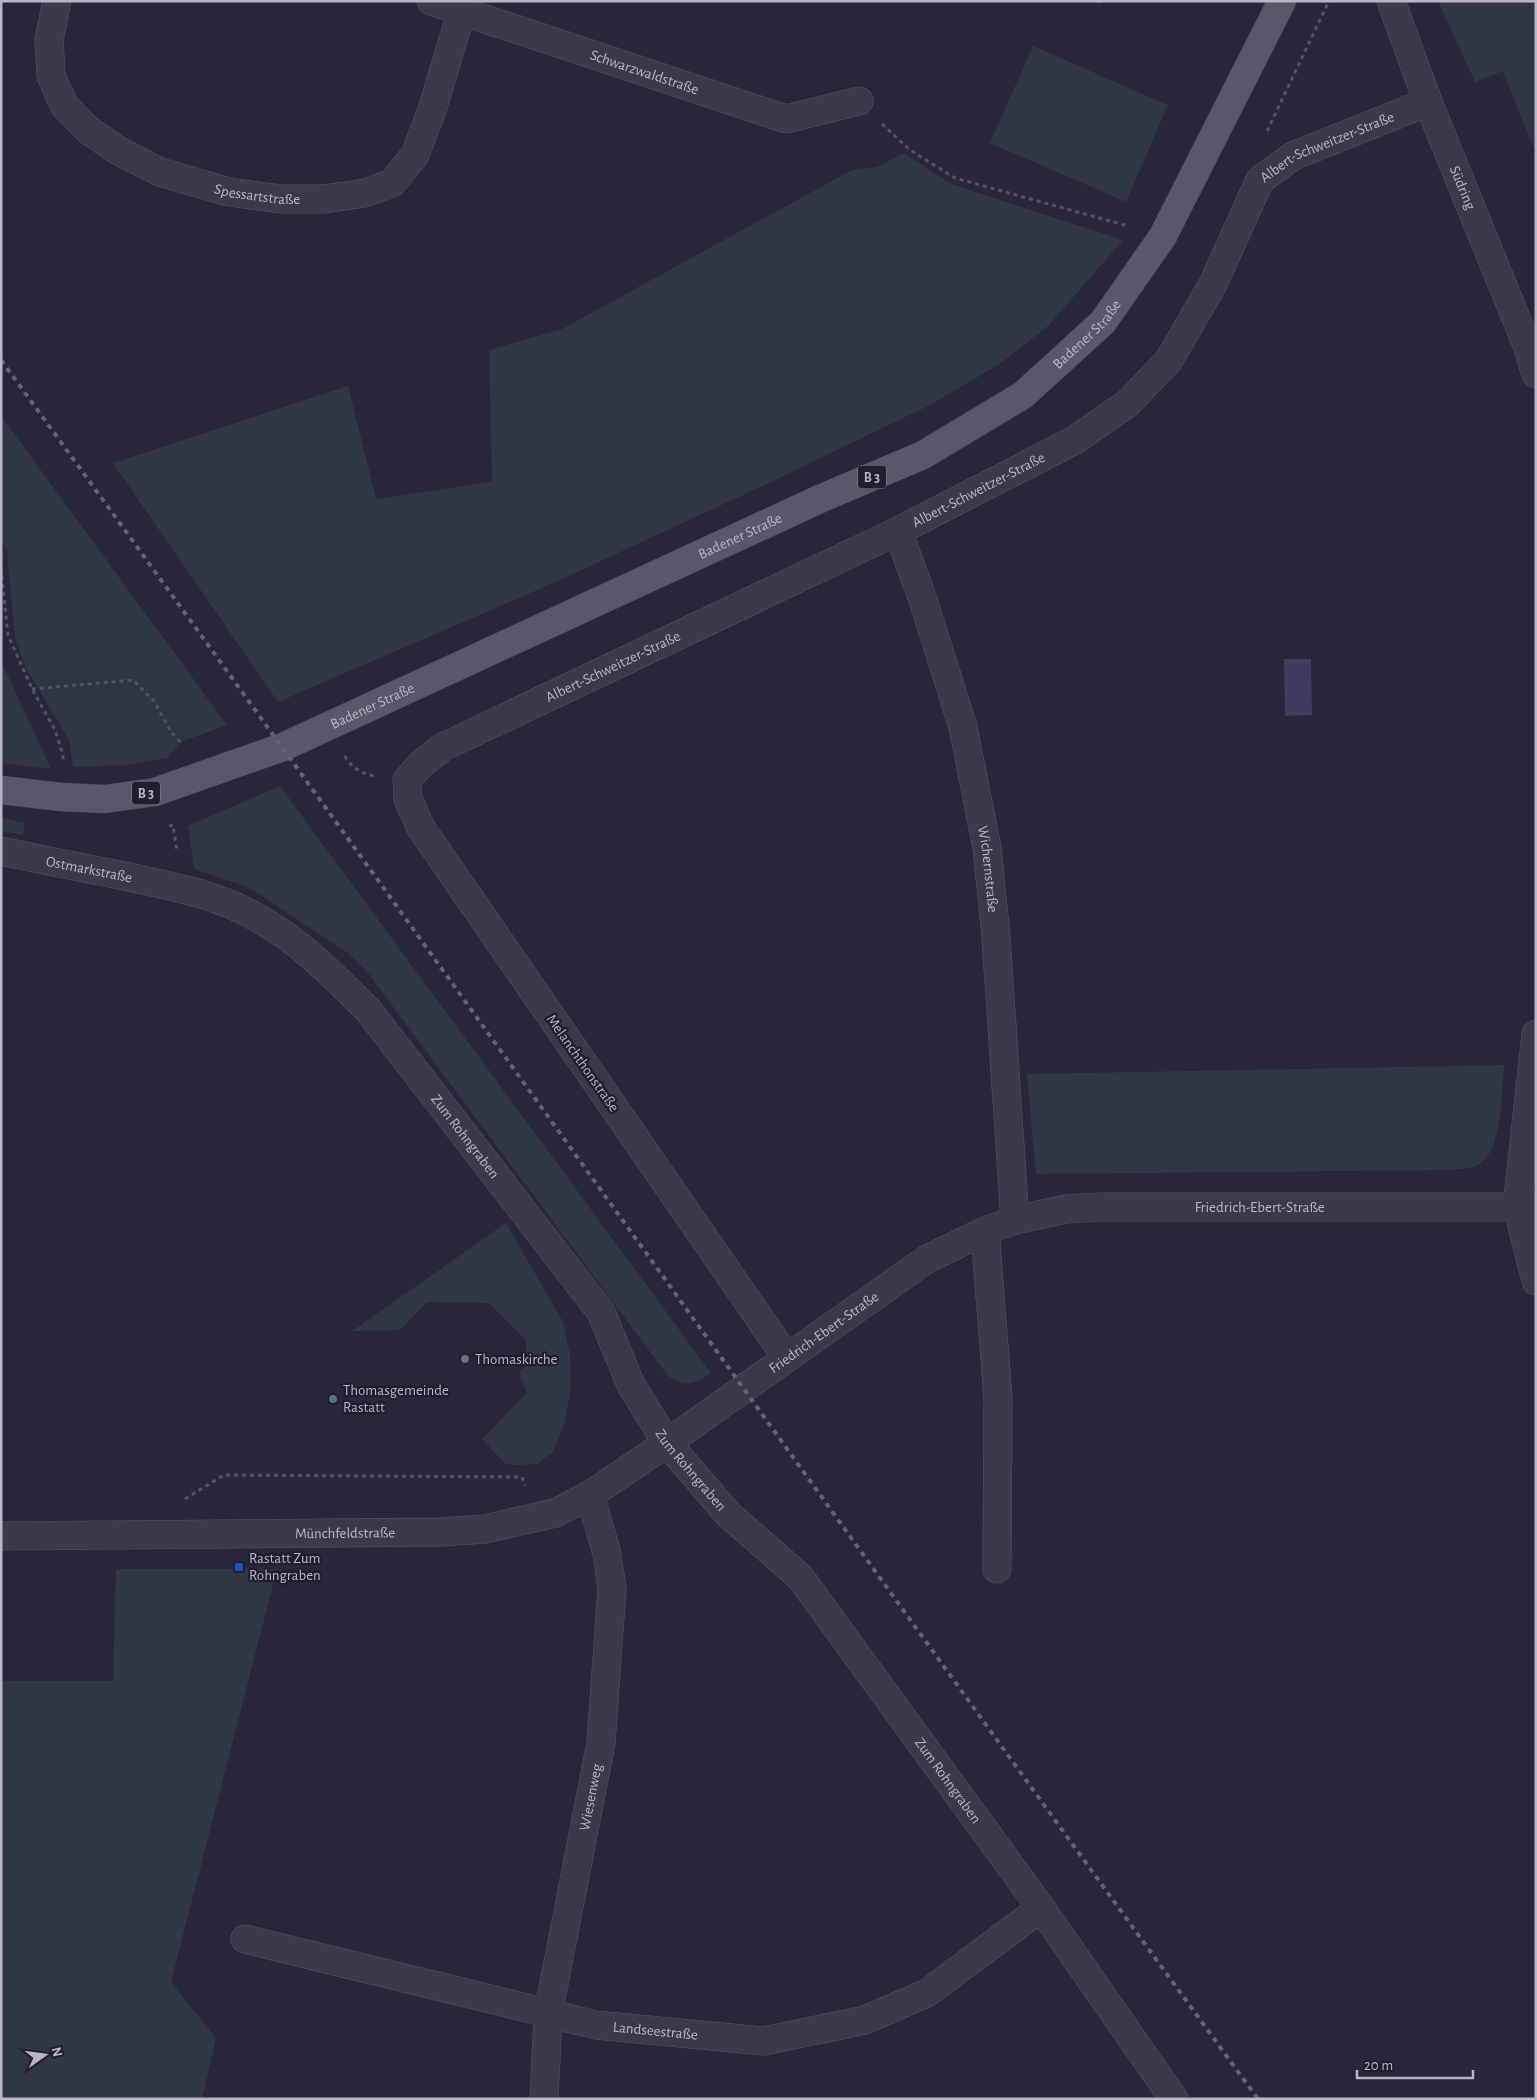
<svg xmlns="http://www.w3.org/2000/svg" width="1537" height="2100" viewBox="0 0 1537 2100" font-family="'Alegreya Sans',sans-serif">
	<rect width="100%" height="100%" fill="#29263b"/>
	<g fill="#2f3744">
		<path d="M1438 1H1536V154L1503 71 1475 82Z"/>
		<path d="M1033 46 1168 105 1126 202 990 143Z"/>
		<path d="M904 153 951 184 1123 240 1048 326 998 365 928 406 773 481 558 581 278 702 113 463 348 386 376 499 492 482 489 350 562 329 852 170 877 167Z"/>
		<path d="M1 416 227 725 183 741 167 758 124 765 73 767 70 742 26 668 15 638 7 551 1 540Z"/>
		<path d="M1 661 51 769 1 763Z"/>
		<path d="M280 786 711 1373C693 1384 687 1388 668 1376L368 973 348 953 250 888 194 869 188 826Z"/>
		<path d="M1 818 25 823 23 835 1 831Z"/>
		<path d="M1504 1065C1501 1092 1504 1159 1473 1167 1466 1169 1457 1169 1450 1170L1036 1174 1027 1074Z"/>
		<path d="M506 1223 563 1322 570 1354 571 1389 564 1424 552 1453 537 1464 517 1465 506 1464 482 1439 527 1393 521 1379 520 1372 526 1366V1340L489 1303 427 1302 400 1330 352 1331Z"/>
		<path d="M116 1569H277L171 1982 216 2038 202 2099H1V1681H113Z"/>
	</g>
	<path fill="#413b60" d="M1284 659H1311L1312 715 1285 716Z"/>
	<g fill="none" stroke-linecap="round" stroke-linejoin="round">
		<defs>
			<g id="street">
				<path id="s1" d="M57 1 49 40 51 76 64 105 87 129 117 150 160 172 229 192 281 199H324L365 193 392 183 415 155 432 110 462 10"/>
				<path id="s2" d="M431 1 786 119 859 101"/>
				<path id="s3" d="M1391 1 1428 102 1527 345 1536 374"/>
				<path id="s4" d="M898 531 923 600 963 727 987 848 996 937 1015 1220"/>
				<path id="s5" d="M1 851C42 860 83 868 124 876 169 886 214 893 254 916 298 939 333 975 368 1010L601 1312 631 1385 667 1443 728 1514 800 1577 1041 1908 1174 2099"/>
				<path d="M1536 1034 1517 1206 1536 1281"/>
				<path d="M985 1231 998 1398 997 1569"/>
				<path id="s6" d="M787 1358 421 828 408 799 407 780 421 764 443 747 898 531 1075 440 1128 403 1169 360 1213 284 1260 180 1293 156 1428 102"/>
				<path id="s7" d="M1 1536 441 1532 485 1529 555 1513 590 1495 667 1443 927 1259 985 1231 1015 1220 1066 1209 1099 1207H1536"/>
				<path id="s8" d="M245 1939 596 2025 764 2041 865 2020 927 1993 1041 1908"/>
				<path id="s9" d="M544 2099 548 2014 601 1743 612 1589 607 1554 590 1495"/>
			</g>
			<g id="primary">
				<path id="s10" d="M1 790 61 797 105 799 155 792 283 747 822 498 923 455 1023 395 1103 322 1163 236 1282 1"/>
			</g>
		</defs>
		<use href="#street" stroke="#575466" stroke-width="29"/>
		<use href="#primary" stroke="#464254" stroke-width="29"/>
		<g stroke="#4f5462" stroke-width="3" stroke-dasharray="4 4" stroke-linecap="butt">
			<path d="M1097 2 1102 1"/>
			<path d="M882 124 910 150 955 178 1128 226"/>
			<path d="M1267 131 1329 1"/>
			<path d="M1 568 8 635 32 689 55 730 63 755V763"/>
			<path d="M32 689 133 680 154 701 171 732 183 745"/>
			<path d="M345 756C349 766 363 775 375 776"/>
			<path d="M169 826 173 825 177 852"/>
			<path d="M185 1499 224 1475 522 1477 525 1486"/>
		</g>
		<use href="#street" stroke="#3c394b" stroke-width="28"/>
		<use href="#primary" stroke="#5b576b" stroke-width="28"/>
		<path stroke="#656177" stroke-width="4" stroke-dasharray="5 5" stroke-linecap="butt" d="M1 360C423 938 836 1522 1258 2099"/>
	</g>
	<circle fill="#6b7280" stroke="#211e30" stroke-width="2" cx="465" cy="1359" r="5"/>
	<circle fill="#5c6f8a" stroke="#211e30" stroke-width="2" cx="333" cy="1399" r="5"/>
	<rect fill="#1a4fb4" stroke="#211e30" stroke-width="2" x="234" y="1562" width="10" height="10" rx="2.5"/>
	<g text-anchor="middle" stroke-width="4.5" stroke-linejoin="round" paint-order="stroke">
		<g fill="#211e30" stroke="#8b8899" stroke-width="1">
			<rect x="858" y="465.5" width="28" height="23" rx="4"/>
			<rect x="132" y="781.5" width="28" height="23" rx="4"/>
		</g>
		<g font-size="14" font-weight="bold" fill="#b9b5c6">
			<text x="872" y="482">B 3</text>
			<text x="146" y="798">B 3</text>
		</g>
		<g font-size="15" fill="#b9b5c6" stroke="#211e30">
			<text dy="5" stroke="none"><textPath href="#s2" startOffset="225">Schwarzwaldstraße</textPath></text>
			<text dy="5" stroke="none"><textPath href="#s6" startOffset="1848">Albert-Schweitzer-Straße</textPath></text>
			<text dy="5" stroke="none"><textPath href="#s3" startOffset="200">Südring</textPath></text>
			<text dy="5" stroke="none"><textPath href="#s1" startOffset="326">Spessartstraße</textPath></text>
			<text dy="5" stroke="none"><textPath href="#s10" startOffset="1199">Badener Straße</textPath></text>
			<text dy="5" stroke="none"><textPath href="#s6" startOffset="1338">Albert-Schweitzer-Straße</textPath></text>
			<text dy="5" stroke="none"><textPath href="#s10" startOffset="794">Badener Straße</textPath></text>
			<text dy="5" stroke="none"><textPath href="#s6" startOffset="932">Albert-Schweitzer-Straße</textPath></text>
			<text dy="5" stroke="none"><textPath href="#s10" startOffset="389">Badener Straße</textPath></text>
			<text dy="5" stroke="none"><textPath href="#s5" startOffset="90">Ostmarkstraße</textPath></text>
			<text dy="5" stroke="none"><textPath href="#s4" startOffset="351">Wichernstraße</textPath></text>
			<text transform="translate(583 1063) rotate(55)" y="5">Melanchthonstraße</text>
			<text dy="5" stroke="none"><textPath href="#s5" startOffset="570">Zum Rohngraben</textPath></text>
			<text dy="5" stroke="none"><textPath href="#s7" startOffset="1349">Friedrich-Ebert-Straße</textPath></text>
			<text dy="5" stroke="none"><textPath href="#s7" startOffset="880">Friedrich-Ebert-Straße</textPath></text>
			<text dy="5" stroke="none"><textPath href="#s5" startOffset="975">Zum Rohngraben</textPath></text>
			<text dy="5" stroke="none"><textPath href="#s7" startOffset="344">Münchfeldstraße</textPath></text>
			<text dy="5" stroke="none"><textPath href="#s5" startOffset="1380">Zum Rohngraben</textPath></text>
			<text dy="5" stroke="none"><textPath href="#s9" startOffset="306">Wiesenweg</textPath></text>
			<text dy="5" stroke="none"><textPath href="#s8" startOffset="421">Landseestraße</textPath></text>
		</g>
		<g font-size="15" fill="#b9b5c6" stroke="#211e30" text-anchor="start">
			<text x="475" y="1364">Thomaskirche</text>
			<text x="343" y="1395">Thomasgemeinde<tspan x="343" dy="17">Rastatt</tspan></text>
			<text x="249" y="1563">Rastatt Zum<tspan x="249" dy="17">Rohngraben</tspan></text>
		</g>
	</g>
	<rect width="1537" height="2100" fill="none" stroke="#b9b5c6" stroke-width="5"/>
	<g transform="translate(45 2055) rotate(76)" stroke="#211e30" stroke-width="4" paint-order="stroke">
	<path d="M0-4L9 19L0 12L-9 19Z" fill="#b9b5c6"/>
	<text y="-8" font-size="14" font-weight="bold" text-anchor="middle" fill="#b9b5c6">N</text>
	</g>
	<path d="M1357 2070v8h116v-8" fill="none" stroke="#b9b5c6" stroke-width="2.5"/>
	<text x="1364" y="2070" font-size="15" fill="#b9b5c6" stroke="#211e30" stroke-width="4" paint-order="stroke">20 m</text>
</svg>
